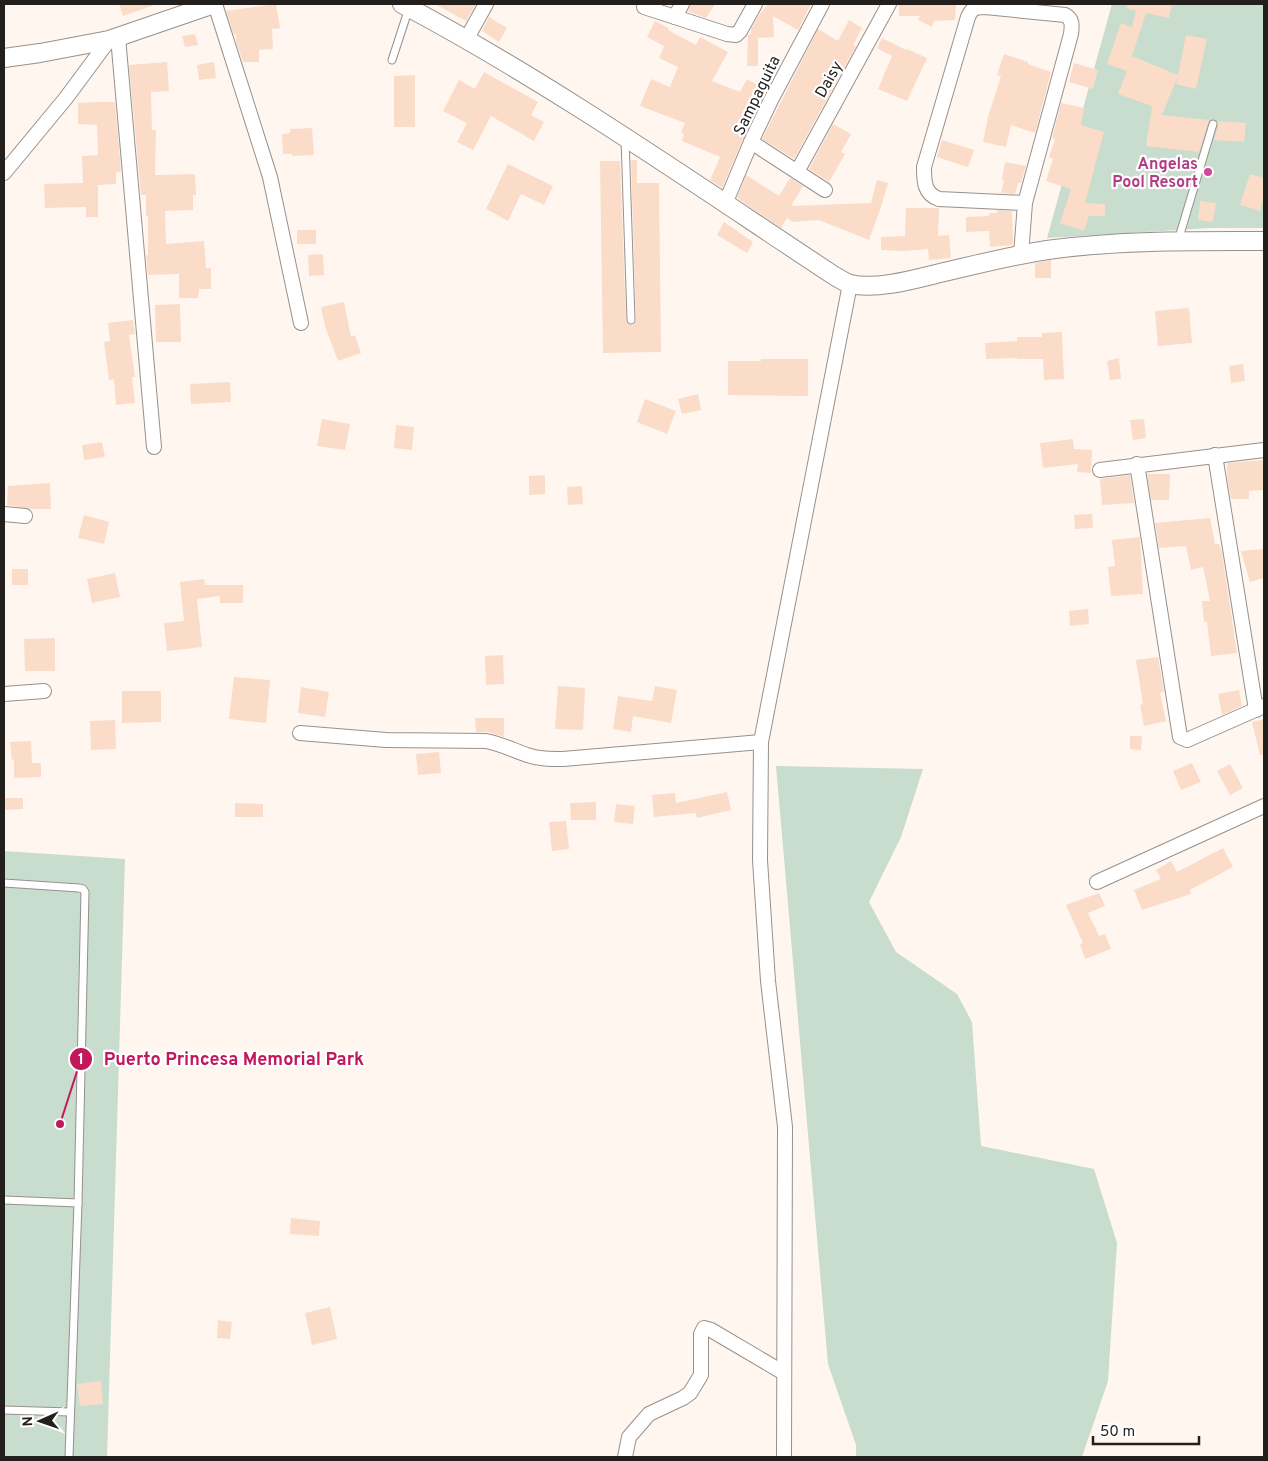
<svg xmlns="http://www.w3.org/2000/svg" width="1268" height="1461" viewBox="0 0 1268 1461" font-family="Overpass,sans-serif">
	<rect width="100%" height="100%" fill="#fff6f0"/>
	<g fill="#c8ddcd">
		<path d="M1112 4H1264V228H1211L1047 238Z"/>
		<path d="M776 766 923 769 901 837 869 902 896 952 957 994 972 1022 981 1146 1094 1169 1117 1243 1108 1381 1082 1457H856V1445L828 1364Z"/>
		<path d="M4 851 125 859 107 1457H4Z"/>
	</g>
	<g fill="#fadcc9">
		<path d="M119 4H154V5L123 16Z"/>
		<path d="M276 4 280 28 272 29 273 49 259 50V62H243L236 42V34L234 35 226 11Z"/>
		<path d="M435 4H476L466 21Z"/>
		<path d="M691 4H715L706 18 688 11Z"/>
		<path d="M768 4H811L798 30 773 16 774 37 758 38V66H747L748 35 751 34V29L759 15Z"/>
		<path d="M899 4H956L955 20 934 21 932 27 918 20 920 16H899Z"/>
		<path d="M1127 4H1172L1169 18 1146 13 1132 56 1178 75 1186 35 1207 39 1196 89 1176 84 1178 76 1162 115 1209 120 1199 152 1146 146 1152 106 1118 94 1127 71 1107 64 1121 23 1132 27 1136 11 1126 8Z"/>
		<path d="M489 17 507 28 499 42 482 31Z"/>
		<path d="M849 20 862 28 853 45 856 46 794 159 762 139 818 29 838 41Z"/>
		<path d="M655 21 669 28 668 30 696 45 700 37 728 52 712 81 740 92 747 79 766 90 743 139 722 188 710 180 720 157 682 141 684 134 681 132 685 123 640 106 651 79 670 87 678 67 659 58 664 46 647 37Z"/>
		<path d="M195 34 198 45 185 47 182 36Z"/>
		<path d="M882 38 906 50 907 49 927 58 907 101 878 89 892 56 877 48Z"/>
		<path d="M1004 54 1028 62V64L1051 72 1035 133 1011 125 1006 147 983 142 988 117 1001 76 997 75Z"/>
		<path d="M167 62 169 91 151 92 152 130H156L155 175 195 174 196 195H193V210L165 211 166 244 204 241 206 268H211V289H199L198 298H179V274L148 275 146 255H148V216H146V195H141L129 65Z"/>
		<path d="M214 62 216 78 199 80 197 65Z"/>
		<path d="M1074 63 1098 70 1093 89 1069 82Z"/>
		<path d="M484 72 538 102 531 115 544 122 534 141 491 116 473 150 457 142 467 123 443 111 459 80 475 89Z"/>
		<path d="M415 75V127H394V76Z"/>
		<path d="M97 102H115L121 172H116V184L98 185V217H86V207L45 208 44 184 83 183 82 156 98 155 97 125 78 124V103Z"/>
		<path d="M1061 103 1084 108 1081 125 1104 132 1085 203 1105 204V216H1089L1084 231 1060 223 1071 189 1046 181 1053 159 1049 157 1055 139 1052 138Z"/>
		<path d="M1217 121 1246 123 1244 142 1214 140 1218 126Z"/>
		<path d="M833 124 851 134 841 152 845 154 829 182 809 169Z"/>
		<path d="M312 128 314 155 292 156V154H283L282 134 290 133V129Z"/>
		<path d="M942 140 974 150 968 167 937 157Z"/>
		<path d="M631 160H637V183H659L661 352 603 353 600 161H620L626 320 627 323 631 325 634 324 636 320Z"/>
		<path d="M1005 162 1026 166 1021 183H1018L1015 194 1001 193 1004 181 1002 180Z"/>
		<path d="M508 164 553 186 544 205 521 194 508 221 486 209Z"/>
		<path d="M1250 174 1264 178V196L1260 211 1240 205Z"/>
		<path d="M746 175 779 196 790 178 803 186 791 206 871 203 877 180 888 183 881 207 869 240 819 220 792 222 787 218 781 228 737 198Z"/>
		<path d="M1200 201 1216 203 1213 222 1198 220Z"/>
		<path d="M906 208H939L938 236 949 235 951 258 929 260 928 249 904 251 881 250V237L905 236Z"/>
		<path d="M997 210 1012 211 1013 245 990 247 989 231 966 232V217L989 216V213H997Z"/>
		<path d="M724 222 753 242 747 253 717 235Z"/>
		<rect x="297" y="230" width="19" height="14"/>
		<path d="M323 254 324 275 309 276 308 255Z"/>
		<path d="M1051 260V278H1035V263Z"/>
		<path d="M344 302 351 337 355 335 361 353 338 361 325 326 321 307Z"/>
		<path d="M180 304 181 342H156L155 305Z"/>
		<path d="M1189 308 1192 343 1158 346 1155 311Z"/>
		<path d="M133 320 135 334 129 335 135 377H132L135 403 116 405 114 379 109 380 104 342 110 341 108 323Z"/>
		<path d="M1062 332 1064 379 1044 380 1043 359H1017V358L986 359 985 343 1017 341V337H1042V333Z"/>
		<path d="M1119 358 1121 379 1110 380 1107 361Z"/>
		<path d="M761 359H808V396L728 395V361H761Z"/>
		<path d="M1243 364 1245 381 1231 383 1229 366Z"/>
		<path d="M230 382 231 402 191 404 190 384Z"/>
		<path d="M698 394 701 410 682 414 678 399Z"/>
		<path d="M645 399 676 411 667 434 637 422Z"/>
		<path d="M322 419 350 424 345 450 317 446Z"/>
		<path d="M1144 419 1146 438 1133 440 1130 420Z"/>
		<path d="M396 425 414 427 412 450 394 448Z"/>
		<path d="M1073 439 1074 449 1092 450 1091 473 1077 472 1078 464 1043 468 1040 443Z"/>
		<path d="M102 442 105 457 84 460 82 445Z"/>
		<path d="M1263 460 1264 490 1249 491V499H1231L1227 476V463Z"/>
		<path d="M1147 474H1170L1169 500H1151Z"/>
		<path d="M545 475V494L529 495V476Z"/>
		<path d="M1130 475 1134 503 1102 505 1100 479Z"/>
		<path d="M50 483 51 509H30L7 505 8 486Z"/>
		<path d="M582 486 583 504 568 505 567 487Z"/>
		<path d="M1092 514 1093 528 1075 529 1074 515Z"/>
		<path d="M84 515 109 522 104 544 78 538Z"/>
		<path d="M1210 518 1215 544H1219L1222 553 1237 653 1211 656 1207 622H1204L1202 601H1210L1203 567 1191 570 1186 546 1159 548 1155 523Z"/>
		<path d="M1140 537 1143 594 1111 596 1108 567 1115 566 1112 540Z"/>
		<path d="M1264 549V578L1250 582 1241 551Z"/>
		<rect x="12" y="569" width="16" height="16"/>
		<path d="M115 573 120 597 92 603 87 579Z"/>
		<path d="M204 579 205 585H243V603H220V596L197 599 202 647 167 651 164 623 184 621 180 582Z"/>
		<path d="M1088 609 1089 624 1070 626 1069 611Z"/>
		<path d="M55 638V671H25L24 639Z"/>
		<path d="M503 655 504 684 486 685 485 656Z"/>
		<path d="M1158 657 1164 692 1160 693 1166 721 1144 726 1140 705 1143 704 1136 660Z"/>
		<path d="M234 677 270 680 266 723 229 719Z"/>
		<path d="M558 686 585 688 583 730 555 729Z"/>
		<path d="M655 686 677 690 671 723 633 716 631 732 613 729 618 696 652 701Z"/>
		<path d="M301 687 329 692 325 717 298 713Z"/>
		<path d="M1239 690 1242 706 1222 715 1218 694Z"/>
		<path d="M122 691H161V722L122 723Z"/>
		<path d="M475 718H504V737L488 732H476Z"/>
		<path d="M1264 719V755H1260L1252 722Z"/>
		<path d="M115 720 116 749 91 750 90 721Z"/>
		<path d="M1130 736H1142L1141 750 1130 749Z"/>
		<path d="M31 741 32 763H41V777L14 778V759L12 760 10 742Z"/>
		<path d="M439 752 441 773 418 775 416 754Z"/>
		<path d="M1192 763 1201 782 1181 790 1173 771Z"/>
		<path d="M1230 764 1243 788 1230 795 1217 771Z"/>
		<path d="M727 792 731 810 697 818 696 813 654 817 652 795 675 793 676 803Z"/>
		<path d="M4 798H23V809L5 810Z"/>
		<path d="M596 802V820H571L570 803Z"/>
		<path d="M235 803 263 804V817H235Z"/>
		<path d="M616 804 635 806 633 824 614 822Z"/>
		<path d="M566 821 569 849 552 851 549 822Z"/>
		<path d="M1223 848 1233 867 1190 890 1191 894 1142 910 1134 890 1161 879 1156 870 1171 861 1177 872Z"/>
		<path d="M1099 893 1105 906 1088 913 1099 936 1105 934 1111 949 1085 959 1080 944 1083 943 1066 905Z"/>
		<path d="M291 1218 320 1221 319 1236 290 1234Z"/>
		<path d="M330 1307 337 1339 312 1345 305 1313Z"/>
		<path d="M218 1320 232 1322 230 1339 217 1338Z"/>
		<path d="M101 1381 103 1404 80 1406 77 1384Z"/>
	</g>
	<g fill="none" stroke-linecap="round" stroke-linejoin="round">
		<defs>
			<g id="service">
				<path d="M392 60 409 8"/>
				<path d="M625 138 631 320"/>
				<path d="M1178 241 1213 124"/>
				<path d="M4 883 79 888 83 889 85 892 78 1203 69 1457"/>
				<path d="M4 1200 78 1203"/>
				<path d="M4 1410 70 1412"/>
			</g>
			<g id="minor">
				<path d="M215 4 270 177 301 323"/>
				<path d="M644 7 675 17 682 4"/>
				<path d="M675 17 727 34 736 35 740 31 755 4"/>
				<path d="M118 37 154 447"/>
				<path d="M467 38 486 4"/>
				<path d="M751 142 825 190"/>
				<path d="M797 172 889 4"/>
				<path d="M4 173 66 98 109 40"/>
				<path d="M725 204 751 142 771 100 822 4"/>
				<path d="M1021 255 1025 203 1071 34C1072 26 1073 19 1065 15L985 7C975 7 972 8 968 17L924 167C924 181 924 194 939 199L1025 203"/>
				<path d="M1215 455 1256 710"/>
				<path d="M1137 464 1180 737 1187 740 1264 706"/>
				<path d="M1100 470 1264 450"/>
				<path d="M4 514 25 516"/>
				<path d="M4 694 44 691"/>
				<path d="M300 733 386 740 486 741C501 744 513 750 527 755 539 759 550 759 563 759L761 742"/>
				<path d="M1097 882 1264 806"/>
				<path d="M625 1457 629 1437 649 1414 683 1398 690 1393 701 1375V1334L704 1328 711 1330 784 1373"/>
				<path d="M784 1457 785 1127 768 981 760 860 761 742 850 284"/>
			</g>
			<g id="tertiary">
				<path d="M402 4C551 83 692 182 833 275 838 278 844 282 850 284 875 290 912 280 936 274 976 265 1015 254 1055 249 1124 240 1195 241 1264 241"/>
				<path d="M4 58 40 53 109 40 214 4"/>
			</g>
		</defs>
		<use href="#service" stroke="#98908b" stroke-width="9"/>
		<use href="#minor" stroke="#98908b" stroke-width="16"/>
		<use href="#tertiary" stroke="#98908b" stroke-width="20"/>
		<use href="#service" stroke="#fff" stroke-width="7"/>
		<use href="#minor" stroke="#fff" stroke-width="14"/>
		<use href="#tertiary" stroke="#fff" stroke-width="18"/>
	</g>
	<circle fill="#d1479c" stroke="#fff" stroke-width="2" cx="1208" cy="172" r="5"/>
	<g text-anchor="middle" stroke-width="4.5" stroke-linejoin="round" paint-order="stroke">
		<g font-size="16" fill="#221f1d" stroke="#fff">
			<text transform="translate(828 79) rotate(-61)" y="6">Daisy</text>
			<text transform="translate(756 95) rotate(-64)" y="6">Sampaguita</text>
		</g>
		<g font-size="16" font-weight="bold" fill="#b23c85" stroke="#fff" text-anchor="end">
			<text x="1198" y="169">Angelas<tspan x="1198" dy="18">Pool Resort</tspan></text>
		</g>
	</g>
	<path fill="none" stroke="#c2185b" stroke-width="2" d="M60 1124L81 1059"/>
	<g fill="#c2185b" stroke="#fff" stroke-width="2">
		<circle cx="60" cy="1124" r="5"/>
		<circle cx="81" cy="1059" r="12"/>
	</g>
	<g font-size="15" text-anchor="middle" font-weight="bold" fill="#fff">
		<text x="81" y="1064">1</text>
	</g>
	<g font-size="18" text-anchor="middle" font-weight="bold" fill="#c2185b" stroke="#fff" stroke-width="4.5" stroke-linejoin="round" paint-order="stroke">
		<text x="234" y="1065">Puerto Princesa Memorial Park</text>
	</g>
	<rect width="1268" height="1461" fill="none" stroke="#221f1d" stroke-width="10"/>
	<g transform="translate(40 1421) rotate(268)" stroke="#ffffff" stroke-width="4" paint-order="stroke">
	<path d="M0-4L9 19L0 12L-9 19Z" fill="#221f1d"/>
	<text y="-8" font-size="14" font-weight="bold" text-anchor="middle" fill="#221f1d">N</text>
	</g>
	<path d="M1093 1436v8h106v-8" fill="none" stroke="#221f1d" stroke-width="2.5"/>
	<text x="1100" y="1436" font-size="15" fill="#221f1d" stroke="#ffffff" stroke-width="4" paint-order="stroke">50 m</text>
</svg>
